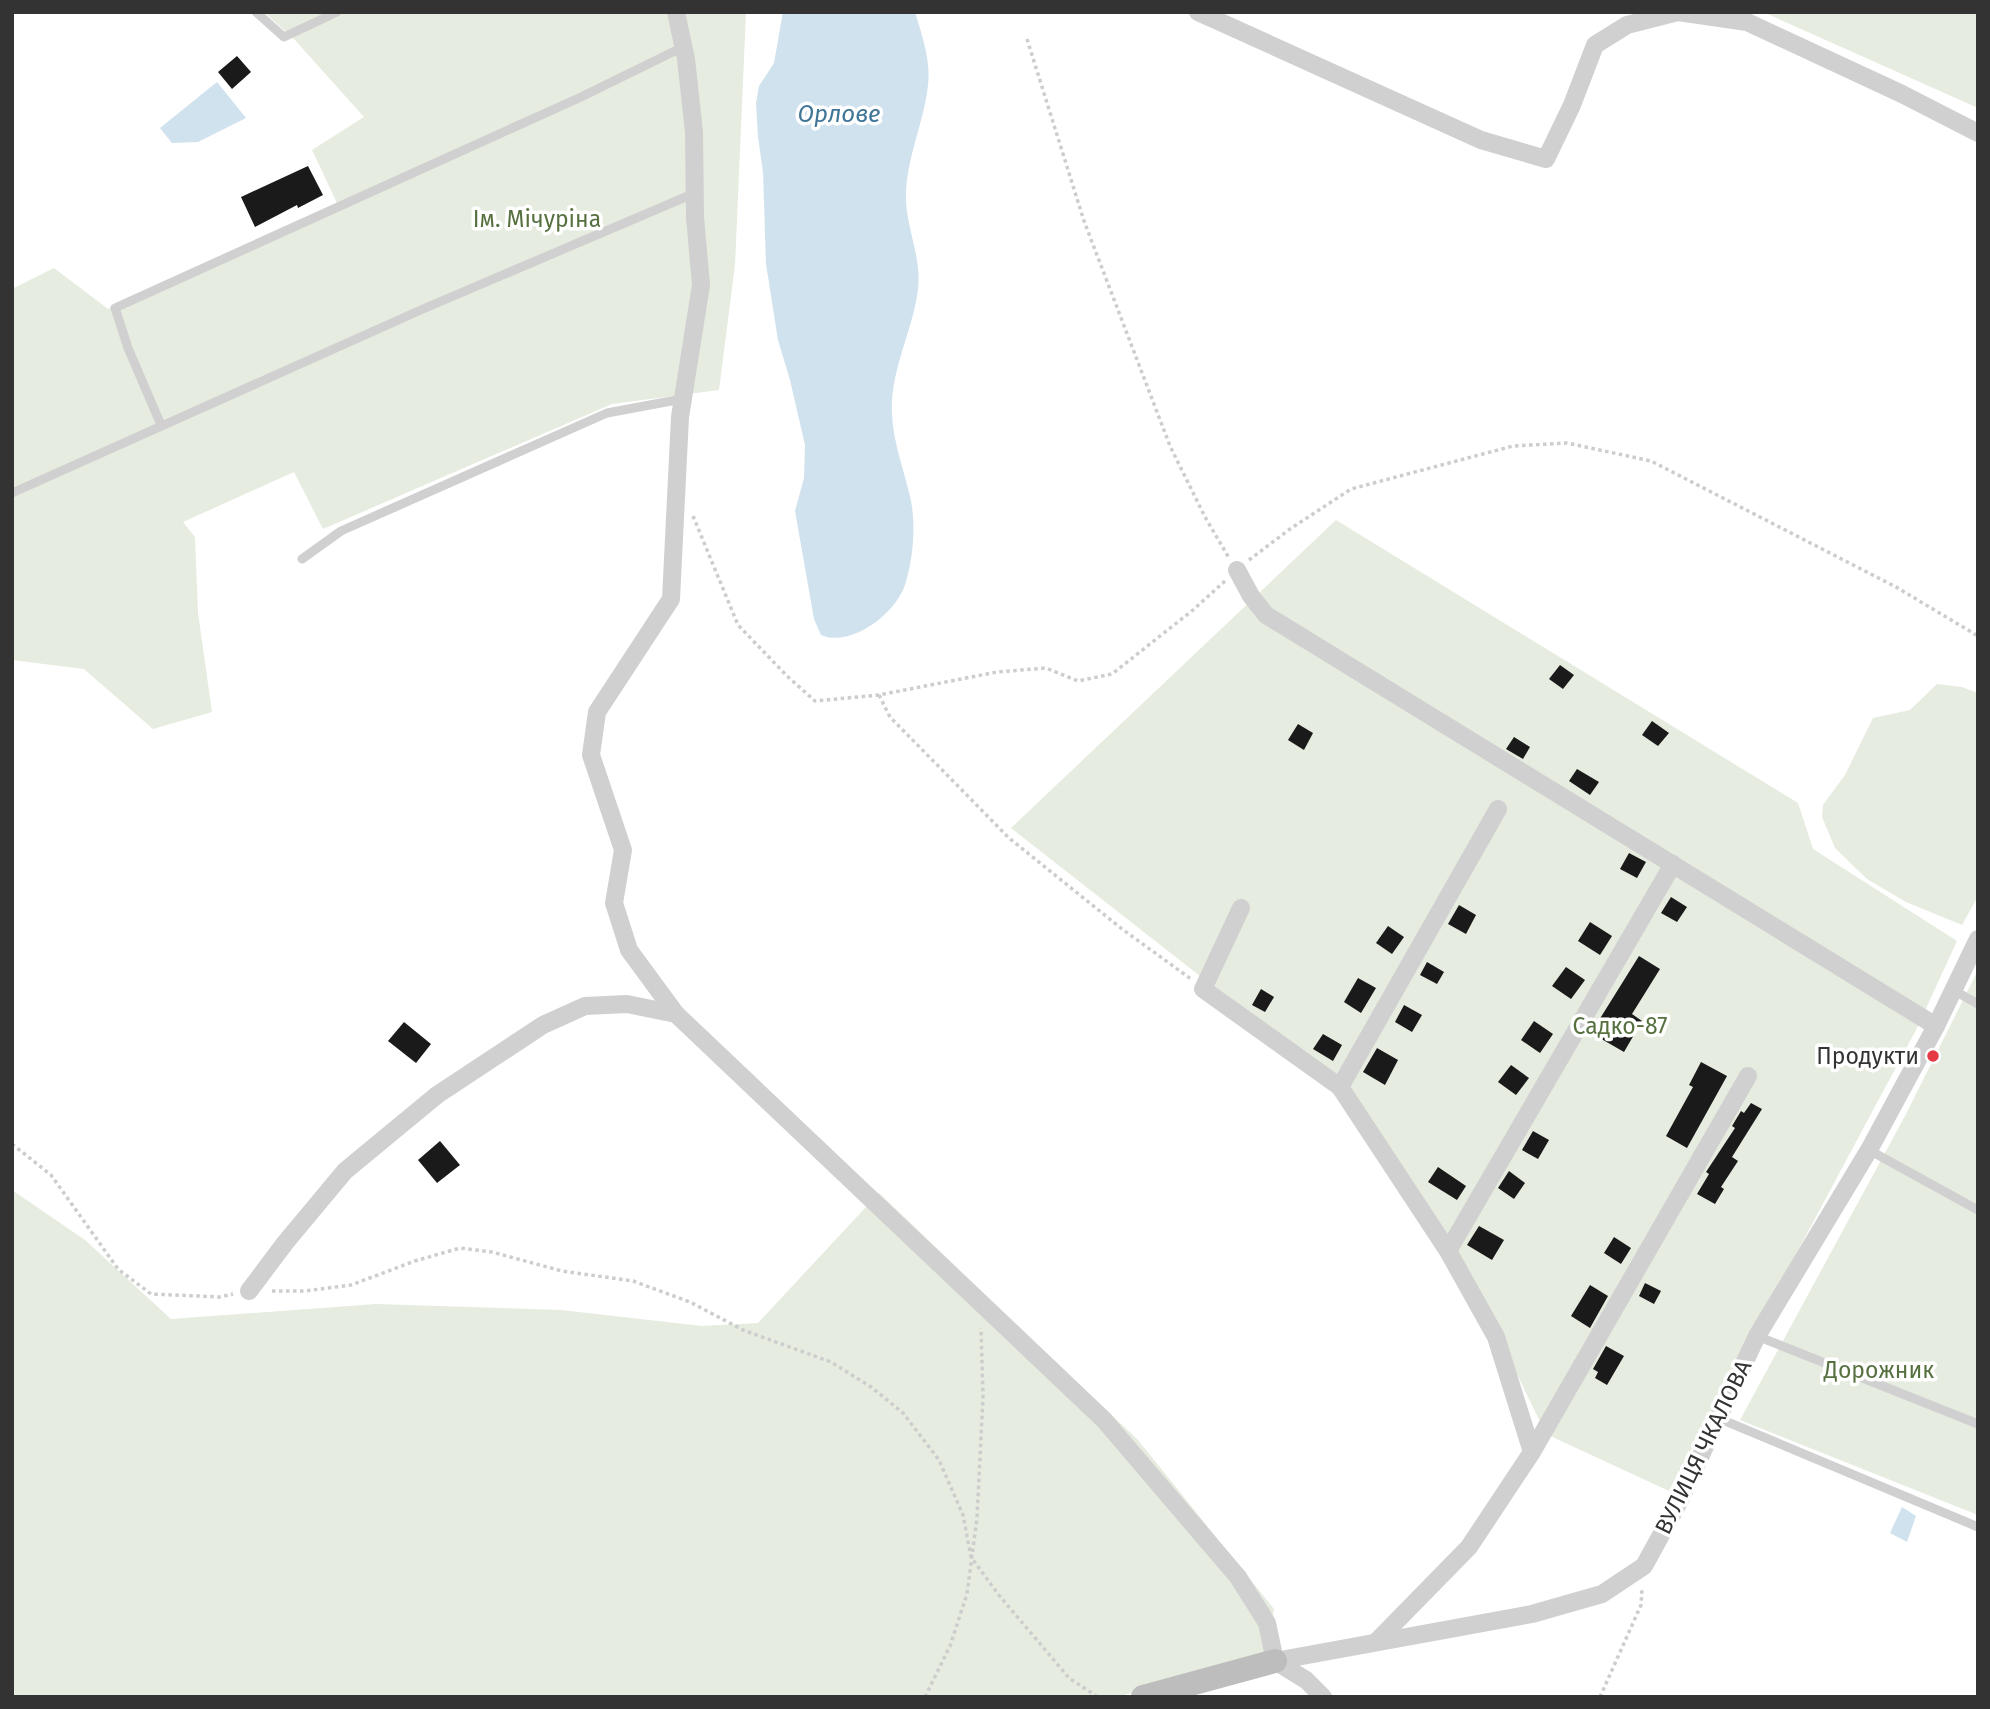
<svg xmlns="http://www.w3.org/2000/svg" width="1990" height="1709" viewBox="0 0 1990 1709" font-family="'Fira Sans',sans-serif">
	<rect width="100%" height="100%" fill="#fff"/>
	<g fill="#e6ecdf">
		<path d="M264 12H746L735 265 719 390 612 404 323 529 294 472 183 522 195 537 198 613 212 712 153 729 84 669 12 660V289L54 268 108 309 337 203 312 150 364 117 294 39Z"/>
		<path d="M1763 12H1978V108Z"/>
		<path d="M1336 520 1798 803 1813 849 1957 941 1916 1030 1669 1491 1546 1434 1466 1269 1348 1086 1200 976 1011 828Z"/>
		<path d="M1937 684 1962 687 1978 693V896L1962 925 1906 902 1867 879 1835 848 1822 817 1823 805 1845 775 1873 718 1910 710Z"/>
		<path d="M1978 970V1515L1740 1420 1905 1116Z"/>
		<path d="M12 1190 85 1240 171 1319 376 1304 561 1310 702 1326 758 1323 879 1193 1138 1440 1274 1609 1265 1656 1117 1697H12Z"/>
	</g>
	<g fill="#cfe2ee">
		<path d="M783 12H915C922 36 931 60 928 85 924 122 907 157 906 194 905 226 922 257 918 289 913 331 890 370 892 413 893 444 905 472 911 501 916 527 913 560 905 585 895 614 851 648 821 635L814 619 795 511 804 478 805 445 790 380 778 340 766 264 763 172 758 137 756 103 759 86 774 63Z"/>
		<path d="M217 82 246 118 198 142 172 143 160 128Z"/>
		<path d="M1902 1507 1916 1516 1907 1542 1890 1533Z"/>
	</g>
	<g fill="#1a1a1a">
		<path d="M237 56 251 72 232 89 218 72Z"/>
		<path d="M308 166 323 195 298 208 297 205 255 227 241 197Z"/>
		<path d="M1560 665 1574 675 1563 689 1549 679Z"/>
		<path d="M1652 721 1669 733 1658 746 1642 735Z"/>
		<path d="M1298 724 1313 733 1304 750 1288 740Z"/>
		<path d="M1514 737 1530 747 1523 759 1506 749Z"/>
		<path d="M1577 769 1599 782 1590 795 1569 781Z"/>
		<path d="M1629 853 1646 862 1637 878 1620 869Z"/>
		<path d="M1671 897 1687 907 1677 922 1661 913Z"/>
		<path d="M1459 905 1476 915 1466 934 1448 924Z"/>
		<path d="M1590 922 1612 936 1600 955 1578 941Z"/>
		<path d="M1388 926 1404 937 1392 954 1376 943Z"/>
		<path d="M1639 956 1660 969 1632 1014 1642 1021 1624 1052 1591 1033Z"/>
		<path d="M1427 962 1444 972 1437 984 1420 975Z"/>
		<path d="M1566 967 1585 980 1571 999 1552 986Z"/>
		<path d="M1358 978 1376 988 1361 1013 1344 1002Z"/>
		<path d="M1261 989 1274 997 1265 1012 1252 1005Z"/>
		<path d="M1404 1005 1422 1015 1412 1032 1395 1022Z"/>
		<path d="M1534 1021 1553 1034 1540 1053 1521 1040Z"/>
		<path d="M404 1022 431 1044 416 1063 388 1041Z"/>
		<path d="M1323 1034 1342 1045 1333 1061 1313 1049Z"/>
		<path d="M1377 1048 1398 1060 1385 1085 1363 1072Z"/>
		<path d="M1701 1062 1727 1076 1687 1148 1666 1136 1693 1087 1689 1085Z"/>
		<path d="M1511 1065 1529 1078 1516 1095 1498 1082Z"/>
		<path d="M1751 1103 1762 1109 1732 1157 1738 1161 1721 1187 1724 1189 1715 1204 1697 1194 1709 1174 1706 1172 1735 1128 1732 1126 1741 1111 1744 1113Z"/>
		<path d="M1533 1131 1549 1140 1538 1159 1522 1150Z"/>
		<path d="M440 1141 460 1165 437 1183 418 1160Z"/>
		<path d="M1438 1167 1466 1186 1457 1200 1428 1182Z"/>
		<path d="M1509 1171 1525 1183 1514 1199 1498 1188Z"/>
		<path d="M1479 1226 1504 1240 1492 1260 1467 1245Z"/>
		<path d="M1614 1237 1631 1248 1621 1264 1604 1253Z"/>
		<path d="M1645 1283 1661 1291 1654 1304 1639 1296Z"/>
		<path d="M1590 1285 1608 1296 1590 1328 1571 1316Z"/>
		<path d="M1606 1346 1624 1356 1607 1385 1595 1378 1598 1372 1593 1369Z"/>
	</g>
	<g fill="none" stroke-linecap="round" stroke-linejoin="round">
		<g stroke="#cdcdcd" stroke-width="3.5" stroke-dasharray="3.5 3.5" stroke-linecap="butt">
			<path d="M1027 39 1084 221 1170 446 1205 517 1229 558"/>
			<path d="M693 516 738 625 787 676 815 701 879 695 997 672 1046 668 1078 681 1112 674 1193 610 1225 581"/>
			<path d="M1249 560 1290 529 1351 489 1513 446 1567 443 1651 461 1896 587 1978 636"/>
			<path d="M879 695 890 717 1009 838 1122 929 1191 979"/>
			<path d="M12 1144 51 1175 118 1269 151 1294 220 1297 233 1294"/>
			<path d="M272 1291H305L351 1285 415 1261 460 1248 492 1252 562 1271 633 1281 690 1302 743 1330 831 1362 871 1387 903 1413 939 1460 963 1515 971 1557 998 1594 1069 1678 1098 1697"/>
			<path d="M925 1697 950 1646 967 1594 977 1518 983 1397 981 1328"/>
			<path d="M1600 1697 1641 1605 1642 1589"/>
		</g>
		<g stroke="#d0d0d0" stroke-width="9">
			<path d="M256 12 284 37 337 12"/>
			<path d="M161 425 128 348 115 308 581 97 683 47"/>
			<path d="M12 493 423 309 695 193"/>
			<path d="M302 559 341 531 607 413 682 399"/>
			<path d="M1953 990 1978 1004"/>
			<path d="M1869 1150 1978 1210"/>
			<path d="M1757 1336 1978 1424"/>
			<path d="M1718 1418 1978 1527"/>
		</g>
		<g stroke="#d0d0d0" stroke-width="18">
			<path d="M676 12 686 59 694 132 695 217 701 285 680 417 671 599 597 712 591 755 623 850 614 903 629 950 676 1014 1104 1420 1238 1577 1267 1623 1275 1661"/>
			<path d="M1198 12 1481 140 1546 159 1572 105 1595 45 1627 25 1678 12 1747 22 1902 94 1978 133"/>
			<path d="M1237 570 1251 596 1266 615 1936 1026"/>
			<path d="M1241 908 1203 989 1340 1087"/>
			<path d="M1448 1251 1340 1087 1498 809"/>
			<path d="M249 1291 285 1243 345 1171 437 1095 543 1025 585 1006 627 1004 676 1014"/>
			<path d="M1532 1452 1748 1076"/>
			<path d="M1376 1642 1469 1547 1532 1452 1496 1337 1448 1251 1673 864"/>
			<path d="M1275 1661 1532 1614 1602 1594 1644 1566 1678 1504 1757 1336 1869 1150 1936 1026 1978 939"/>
			<path d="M1275 1661 1306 1680 1323 1697"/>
		</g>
		<path stroke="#bdbdbd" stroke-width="24" d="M1143 1697 1275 1661"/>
	</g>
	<circle fill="#e63946" stroke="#fff" stroke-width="2.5" cx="1933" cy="1056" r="7"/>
	<g text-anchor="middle" stroke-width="7" stroke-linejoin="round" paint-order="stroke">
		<g font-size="23" fill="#56703f" stroke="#fff">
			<text x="537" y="227">Ім. Мічуріна</text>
			<text x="1620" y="1034">Садко-87</text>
			<text x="1879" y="1378">Дорожник</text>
		</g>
		<g font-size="23" fill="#333" stroke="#fff" text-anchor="end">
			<text x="1919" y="1064">Продукти</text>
		</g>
		<g font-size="23" fill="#333" stroke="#fff">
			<text transform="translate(1703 1447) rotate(-64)" y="8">ВУЛИЦЯ ЧКАЛОВА</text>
		</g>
		<g font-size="24" font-style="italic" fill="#3f7597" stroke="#fff">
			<text x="839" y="122">Орлове</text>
		</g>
	</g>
	<rect width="1990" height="1709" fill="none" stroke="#333333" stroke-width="28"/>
</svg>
